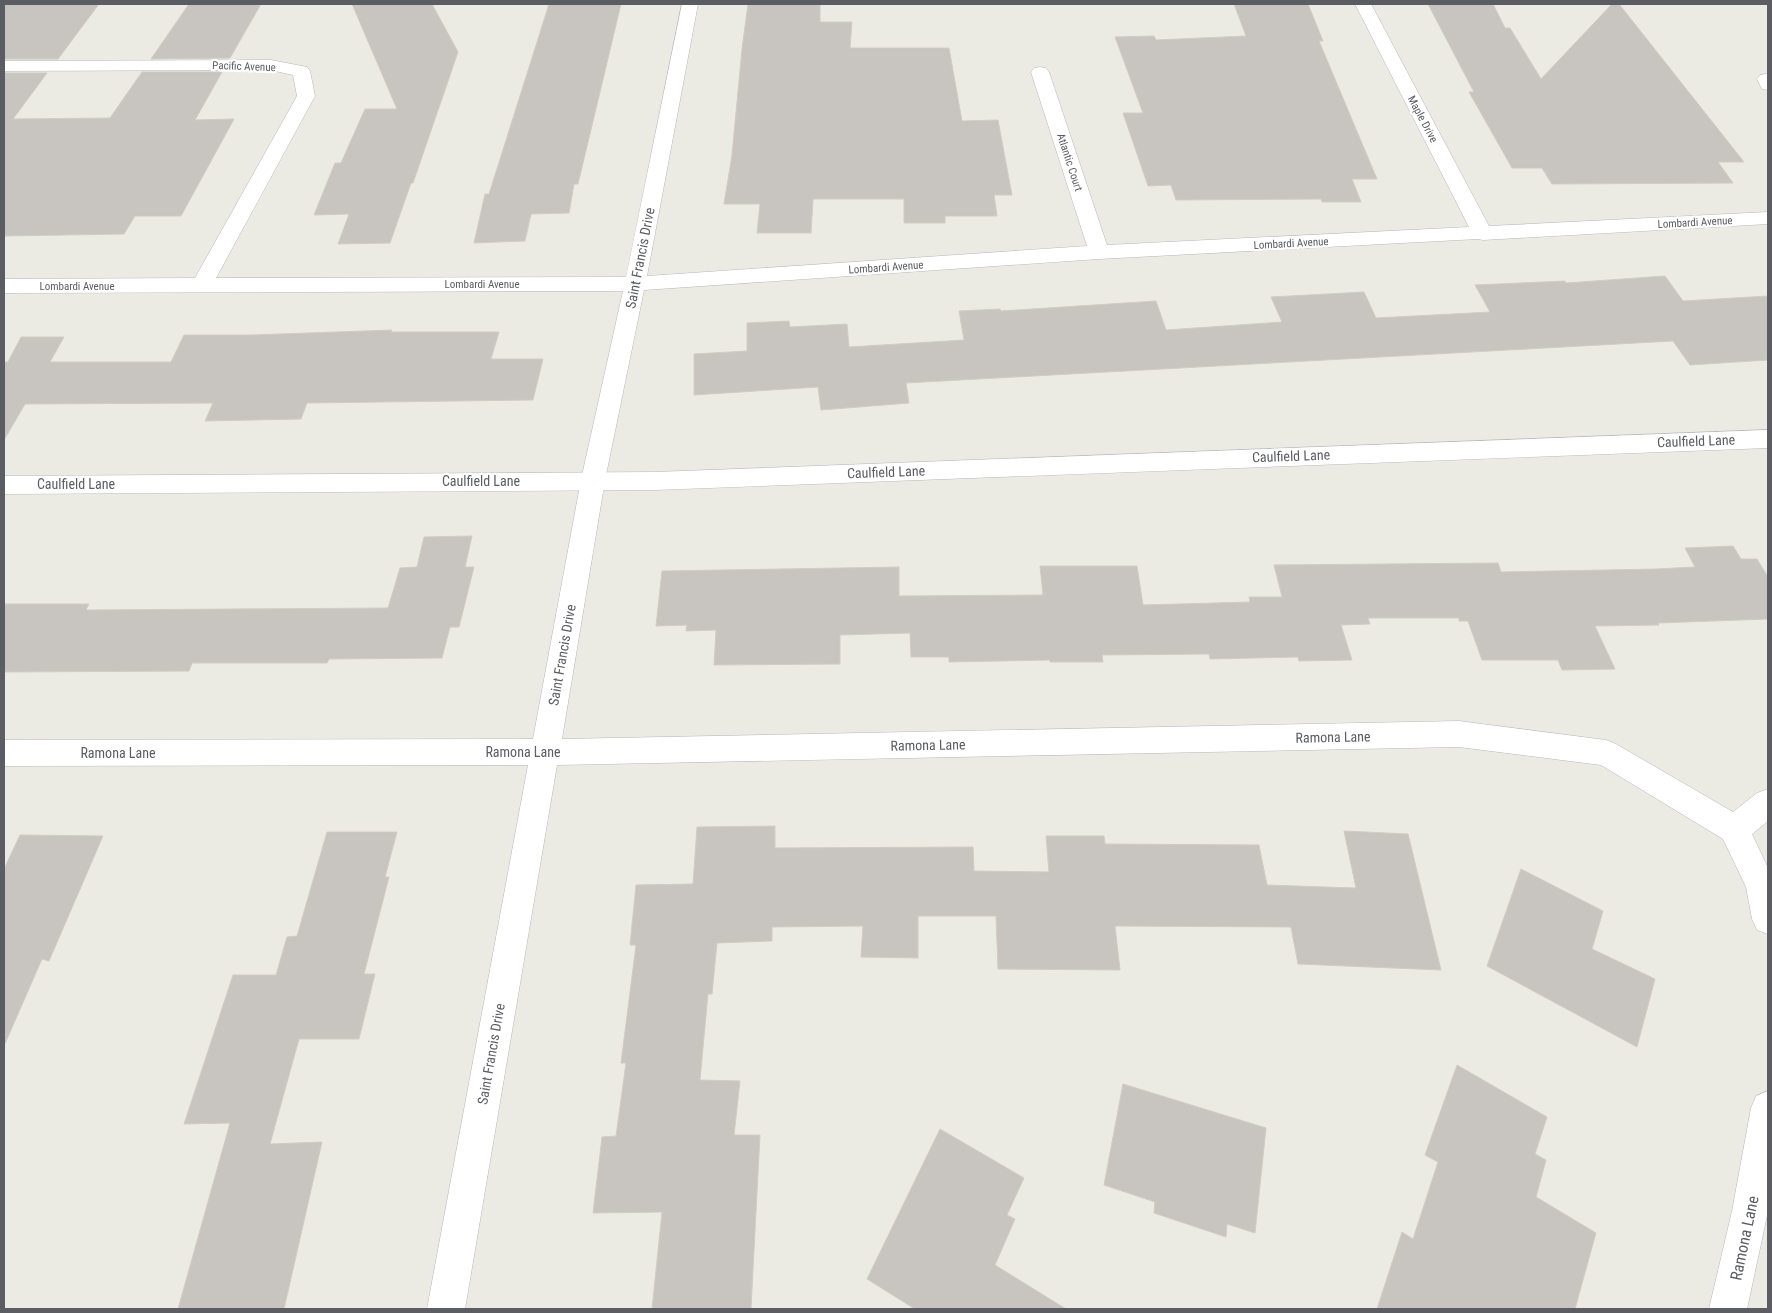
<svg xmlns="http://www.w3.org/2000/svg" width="1772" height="1313" viewBox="0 0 1772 1313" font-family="'Roboto Condensed',sans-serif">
	<rect width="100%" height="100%" fill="#ecebe3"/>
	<g fill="#c8c5c0" stroke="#d0cdc2">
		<path d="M4 4H99L58 59H4Z"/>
		<path d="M189 4H261L230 58 151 59Z"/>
		<path d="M352 4H432L458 52 413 183H411L390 243 338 244 349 214 314 215 335 163H341L365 109H397Z"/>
		<path d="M549 4H621L578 184H574L569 213 531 214 525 241 474 243 485 194H489Z"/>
		<path d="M748 4H820V22H852L850 48H949L962 121 998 120 1012 195H994L997 216H945V223H904V199H813L811 233H757L760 204H724L732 155 742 49Z"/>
		<path d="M1234 4H1308L1323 41H1319L1377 179H1352L1361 202H1322L1321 199 1176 200 1171 185 1148 186 1123 113H1143L1115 37 1154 36 1156 40 1246 36Z"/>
		<path d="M1428 4H1493L1505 28H1510L1541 79 1612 4H1619L1744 162H1718L1733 183 1552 184 1542 168H1512L1469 92H1474Z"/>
		<path d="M142 72H222L195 120 234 119 181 216H135L124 234 4 236V73H47L13 119 110 118Z"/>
		<path d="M1665 276 1683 301 1768 296V360L1690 365 1673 341 906 383 909 403 821 410 818 387 694 395V354L747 351V323L789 321 790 327 847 324 849 347 964 340 959 311 1000 309 1001 311 1156 301 1166 330 1282 322 1271 297 1364 292 1376 318 1490 312 1475 285 1565 281 1566 283Z"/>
		<path d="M392 330 391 332H499L491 359H543L533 400 307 403 301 419 205 421 213 403 25 404 4 440V362H8L21 337H64L50 362H171L184 335H252Z"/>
		<path d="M472 536 465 567H474L459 627H450L442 658 329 659 327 663H192L189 671 4 672V604H89L86 610 388 608 400 568 417 567 424 537Z"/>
		<path d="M1733 546 1741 559H1757L1768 577V619L1658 623 1659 625 1595 626 1615 669 1562 670 1558 660H1482L1468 621H1459V618H1368L1370 624 1341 625 1352 660 1299 661 1298 657 1210 659 1209 654 1102 655 1103 662H1050V660L949 662V657H911L910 633 840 635V664L714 665 716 630 686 631 687 625 656 626 662 571 899 567V596L1043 595 1040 566H1137L1143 605 1250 602 1249 597H1282L1274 565 1498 563 1501 572 1656 569 1695 567 1685 548Z"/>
		<path d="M775 826V848L973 847 974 871 1049 872 1046 836H1104L1105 844 1259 845 1267 885 1356 888 1344 831 1408 834 1441 970 1298 964 1291 927 1115 926 1120 970 998 969 996 916H918V958L861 957 863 926 772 927V941L717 943 712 994H708L700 1080 740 1081 734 1135H760L751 1309H652L662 1212 593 1213 602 1137 616 1136 626 1063H621L636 945H630L636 885 693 884 697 827Z"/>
		<path d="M327 832H397L385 877H389L364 974H375L359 1039H299L270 1144 322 1142 284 1309H178L230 1123 184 1124 233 975H276L287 937 297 936Z"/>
		<path d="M20 835 103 836 49 961 42 959 4 1046V869Z"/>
		<path d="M1521 869 1603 911 1592 949 1655 979 1637 1047 1487 966Z"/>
		<path d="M1457 1065 1547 1117 1535 1154 1546 1160 1536 1197 1596 1233 1575 1309H1377L1402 1232 1413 1239 1438 1162 1425 1155Z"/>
		<path d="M1123 1084 1266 1128 1255 1233 1227 1224 1226 1237 1154 1213 1155 1202 1104 1185Z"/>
		<path d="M940 1129 1024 1178 1007 1215 1015 1219 995 1265 1066 1309H915L867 1279Z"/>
	</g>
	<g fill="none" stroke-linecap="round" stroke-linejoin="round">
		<defs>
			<g id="street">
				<path d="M682 4H698L647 276 1087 246 1031 72 1034 68 1040 67 1046 68 1049 72 1107 245 1469 227 1355 4H1371L1489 226 1768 212V224L1483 240 1478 239 1099 259 644 290 605 480 562 739 1459 721 1606 740 1616 744 1733 812 1757 793 1768 789V821L1752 834 1768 868V934L1757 930 1752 919 1746 887 1723 839 1601 765 1459 747 557 765 465 1309H427L528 765 4 766V740L533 739 581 480 623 291 4 293V279L195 278 297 96 293 75 271 70 4 71V61L271 60 307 67 310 71 315 96 216 278 626 277Z"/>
				<path d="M1766 74H1768V90L1762 89 1757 79 1760 75Z"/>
				<path d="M1768 1091V1211L1747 1309H1709L1732 1211 1751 1108 1756 1096Z"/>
			</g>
			<path id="secondary" d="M1768 430V448L655 490 4 494V476L655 472Z"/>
		</defs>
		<use href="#street" stroke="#b5b7bc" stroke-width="1"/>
		<use href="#secondary" stroke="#b6b8be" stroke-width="1"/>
		<use href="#street" fill="#fff" fill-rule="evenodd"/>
		<use href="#secondary" fill="#fff" fill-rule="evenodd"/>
	</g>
	<g text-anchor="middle" stroke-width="4.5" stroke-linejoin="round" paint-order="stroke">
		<g font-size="11" fill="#5b5d62" stroke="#fff">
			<text transform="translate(244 66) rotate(2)" y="4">Pacific Avenue</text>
			<text transform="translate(1423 119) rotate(62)" y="4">Maple Drive</text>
			<text transform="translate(1070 162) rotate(72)" y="4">Atlantic Court</text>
			<text transform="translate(1695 222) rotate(-3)" y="4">Lombardi Avenue</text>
			<text transform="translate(1291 243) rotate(-3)" y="4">Lombardi Avenue</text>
			<text transform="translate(886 267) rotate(-4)" y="4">Lombardi Avenue</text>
			<text x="482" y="288">Lombardi Avenue</text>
			<text x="77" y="290">Lombardi Avenue</text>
		</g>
		<g font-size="14" fill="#5b5d62" stroke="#fff">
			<text transform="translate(640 258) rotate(-79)" y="5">Saint Francis Drive</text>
			<text transform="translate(1696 441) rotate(-2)" y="5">Caulfield Lane</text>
			<text transform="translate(1291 456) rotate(-2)" y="5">Caulfield Lane</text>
			<text transform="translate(886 472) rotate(-2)" y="5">Caulfield Lane</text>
			<text x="481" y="486">Caulfield Lane</text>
			<text x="76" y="489">Caulfield Lane</text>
			<text transform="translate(562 655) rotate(-80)" y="5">Saint Francis Drive</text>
			<text transform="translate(1333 737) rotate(-1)" y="5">Ramona Lane</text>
			<text transform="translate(928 745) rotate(-1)" y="5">Ramona Lane</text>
			<text x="523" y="757">Ramona Lane</text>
			<text x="118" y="758">Ramona Lane</text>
			<text transform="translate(491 1054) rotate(-80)" y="5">Saint Francis Drive</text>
		</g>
		<g font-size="16" fill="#5b5d62" stroke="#fff">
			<text transform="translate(1744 1238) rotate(-78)" y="6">Ramona Lane</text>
		</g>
	</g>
	<rect width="1772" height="1313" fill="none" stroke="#5b5d62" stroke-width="10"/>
</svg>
